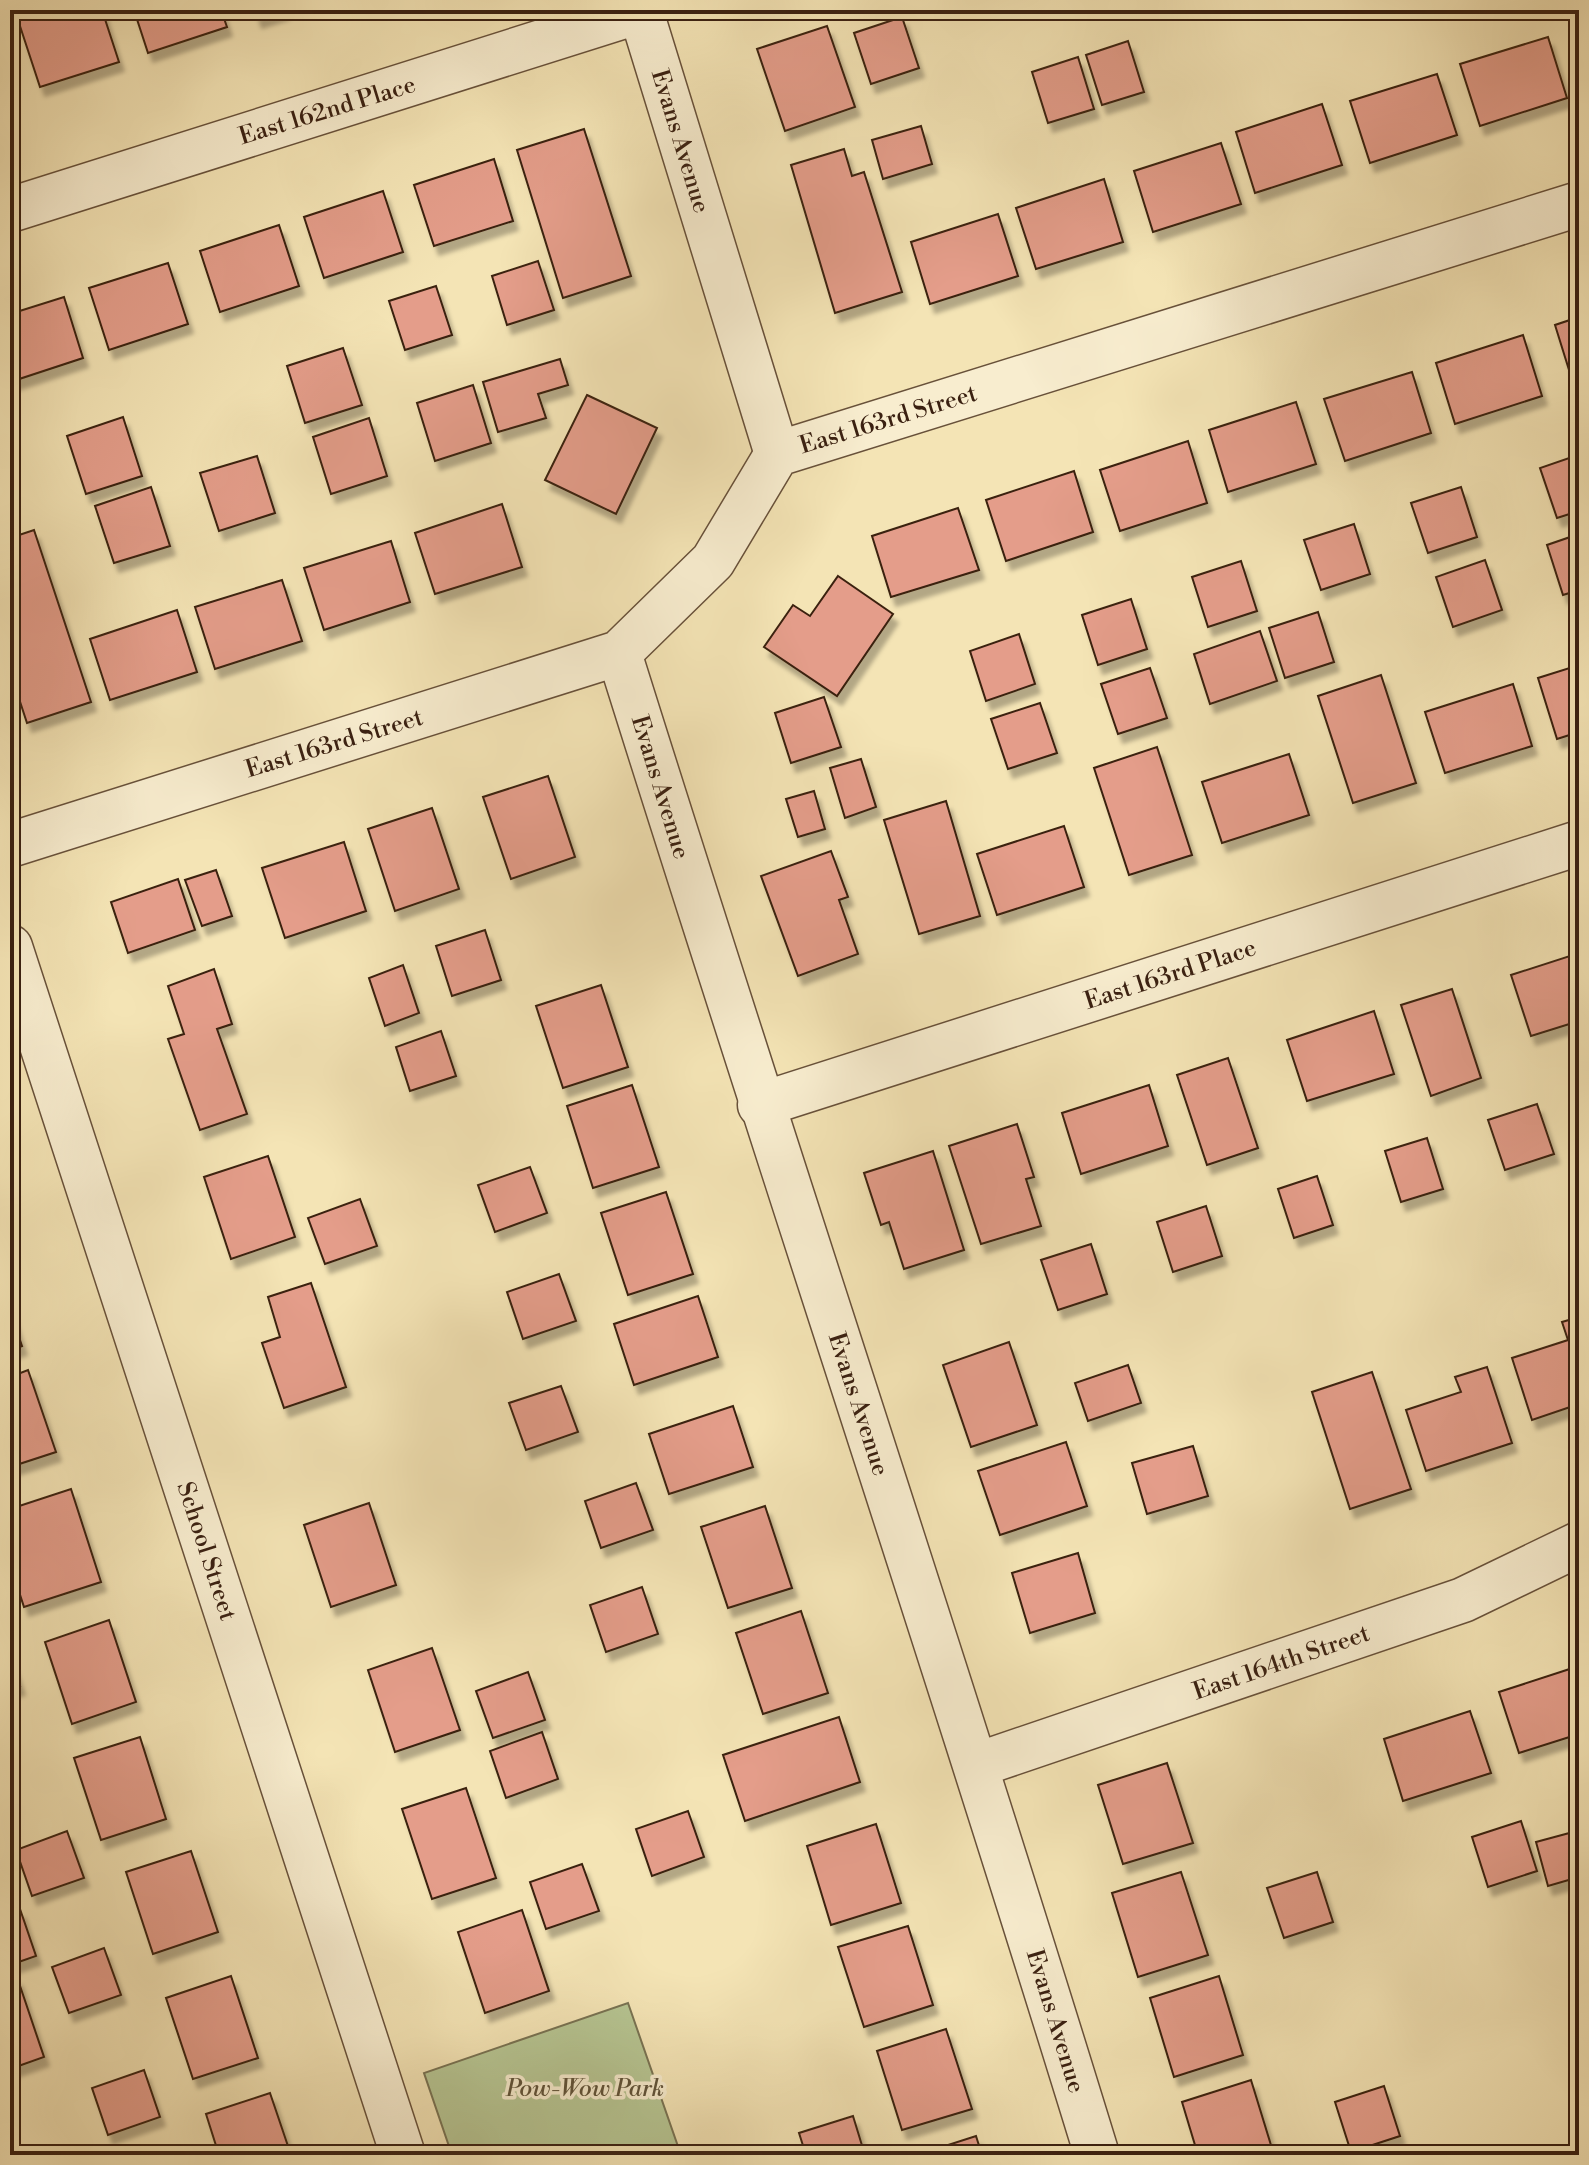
<svg xmlns="http://www.w3.org/2000/svg" width="1589" height="2165" viewBox="0 0 1589 2165" font-family="'Libre Bodoni',serif">
	<defs>
		<filter id="shadow"><feDropShadow dx="5" dy="9" stdDeviation="2" flood-color="#0004"/></filter>
	</defs>
	<rect width="100%" height="100%" fill="#f4e4b5"/>
	<filter id="stains"><feTurbulence type="fractalNoise" baseFrequency=".0025" numOctaves="4"/><feColorMatrix values="0 0 0 0 .2 0 0 0 0 .09 0 0 0 0 .02 0 0 0 .5 -.17"/></filter>
	<radialGradient id="worn" r=".72"><stop offset=".6" stop-color="#630" stop-opacity="0"/><stop offset="1" stop-color="#630" stop-opacity=".3"/></radialGradient>
	<path fill="#b6c592" stroke="#787252" stroke-width="2" d="M628 2003 681 2155H452L424 2073Z"/>
	<g fill="#e49d8a" stroke="#3a2011" stroke-width="2" filter="url(#shadow)">
		<path d="M48 10H102L119 62 40 87 18 20Z"/>
		<path d="M134 10H221L227 27 148 53Z"/>
		<path d="M254 10H285L257 19Z"/>
		<path d="M902 17 919 68 871 84 854 33Z"/>
		<path d="M827 26 855 107 785 131 757 49Z"/>
		<path d="M1548 37 1567 98 1480 126 1460 64Z"/>
		<path d="M1128 41 1144 92 1102 105 1086 55Z"/>
		<path d="M1078 57 1094 109 1048 123 1032 72Z"/>
		<path d="M1437 74 1457 135 1370 163 1350 101Z"/>
		<path d="M1322 104 1342 165 1255 193 1236 132Z"/>
		<path d="M921 126 932 164 883 179 872 140Z"/>
		<path d="M584 129 631 276 563 298 517 150Z"/>
		<path d="M1221 143 1241 204 1153 232 1134 171Z"/>
		<path d="M844 149 852 176 864 172 902 292 835 313 791 165Z"/>
		<path d="M494 159 513 221 434 246 414 185Z"/>
		<path d="M1104 179 1123 242 1036 269 1016 208Z"/>
		<path d="M383 191 403 252 324 278 304 217Z"/>
		<path d="M998 214 1018 276 930 304 911 242Z"/>
		<path d="M279 225 299 286 220 312 200 251Z"/>
		<path d="M538 261 554 310 507 325 492 276Z"/>
		<path d="M168 263 188 324 109 350 89 288Z"/>
		<path d="M436 286 452 335 405 350 389 301Z"/>
		<path d="M64 297 83 358 10 382V314Z"/>
		<path d="M1579 317V384L1574 386 1555 325Z"/>
		<path d="M1523 335 1542 396 1455 424 1436 363Z"/>
		<path d="M343 348 362 405 305 423 287 366Z"/>
		<path d="M560 359 568 385 538 394 546 418 498 432 483 382Z"/>
		<path d="M1412 372 1431 433 1345 461 1324 399Z"/>
		<path d="M473 385 491 443 435 461 417 403Z"/>
		<path d="M587 395 657 428 616 514 545 480Z"/>
		<path d="M1296 402 1316 464 1228 492 1209 430Z"/>
		<path d="M123 417 142 476 86 494 67 436Z"/>
		<path d="M369 418 387 476 331 494 313 437Z"/>
		<path d="M1188 441 1207 503 1120 531 1100 470Z"/>
		<path d="M257 456 275 513 219 531 200 473Z"/>
		<path d="M1575 456 1579 467V511L1557 518 1540 468Z"/>
		<path d="M1074 471 1093 532 1006 561 986 500Z"/>
		<path d="M151 487 170 546 114 563 95 506Z"/>
		<path d="M1461 487 1477 537 1428 553 1411 503Z"/>
		<path d="M502 504 522 567 435 594 415 533Z"/>
		<path d="M958 508 979 570 891 597 872 536Z"/>
		<path d="M1354 524 1370 574 1321 590 1304 540Z"/>
		<path d="M34 530 91 702 27 723 10 671V538Z"/>
		<path d="M1579 534V590L1563 595 1547 545Z"/>
		<path d="M391 541 410 602 324 630 304 568Z"/>
		<path d="M1485 560 1502 610 1453 627 1436 577Z"/>
		<path d="M1241 561 1257 611 1208 627 1192 577Z"/>
		<path d="M838 576 893 614 837 696 764 647 793 605 810 616Z"/>
		<path d="M282 580 302 641 215 669 195 607Z"/>
		<path d="M1131 599 1147 649 1098 665 1082 615Z"/>
		<path d="M177 610 197 672 110 700 90 639Z"/>
		<path d="M1318 612 1334 662 1285 678 1269 628Z"/>
		<path d="M1260 631 1277 681 1210 704 1194 654Z"/>
		<path d="M1019 634 1035 684 986 701 970 651Z"/>
		<path d="M1579 665V732L1557 739 1538 678Z"/>
		<path d="M1150 668 1167 718 1118 734 1101 684Z"/>
		<path d="M1381 675 1416 783 1353 803 1318 696Z"/>
		<path d="M1513 684 1532 746 1445 773 1425 712Z"/>
		<path d="M824 697 841 747 791 763 775 713Z"/>
		<path d="M1040 703 1057 753 1008 769 991 719Z"/>
		<path d="M1157 747 1192 855 1129 875 1094 768Z"/>
		<path d="M1289 754 1309 815 1222 843 1202 782Z"/>
		<path d="M861 759 876 807 845 818 830 768Z"/>
		<path d="M548 776 575 857 511 879 483 797Z"/>
		<path d="M814 791 825 829 798 837 786 799Z"/>
		<path d="M946 801 980 916 919 934 884 820Z"/>
		<path d="M432 808 459 889 395 911 368 829Z"/>
		<path d="M1064 826 1084 887 997 915 977 854Z"/>
		<path d="M344 842 366 911 285 938 262 868Z"/>
		<path d="M831 851 848 897 839 900 858 954 798 976 761 876Z"/>
		<path d="M216 870 232 916 202 926 185 880Z"/>
		<path d="M178 879 195 930 128 953 111 902Z"/>
		<path d="M485 930 501 980 452 996 436 946Z"/>
		<path d="M1579 953V1021L1531 1036 1511 975Z"/>
		<path d="M403 965 419 1013 385 1026 369 978Z"/>
		<path d="M214 969 232 1024 217 1029 247 1114 200 1130 168 1039 184 1034 168 986Z"/>
		<path d="M601 985 628 1067 563 1088 536 1006Z"/>
		<path d="M1452 989 1481 1078 1431 1096 1401 1005Z"/>
		<path d="M1374 1011 1394 1074 1307 1101 1287 1040Z"/>
		<path d="M441 1031 456 1076 410 1091 396 1047Z"/>
		<path d="M1228 1058 1258 1148 1207 1165 1177 1075Z"/>
		<path d="M632 1085 659 1167 593 1188 567 1106Z"/>
		<path d="M1149 1085 1168 1146 1081 1174 1062 1113Z"/>
		<path d="M1537 1104 1554 1154 1505 1170 1488 1120Z"/>
		<path d="M1017 1124 1034 1177 1026 1179 1041 1226 981 1244 949 1146Z"/>
		<path d="M1427 1138 1443 1189 1401 1202 1385 1151Z"/>
		<path d="M933 1151 964 1250 904 1269 889 1222 881 1225 864 1173Z"/>
		<path d="M268 1156 295 1237 231 1259 204 1177Z"/>
		<path d="M530 1167 547 1213 495 1232 478 1185Z"/>
		<path d="M1317 1176 1333 1225 1294 1238 1278 1189Z"/>
		<path d="M666 1192 693 1274 628 1295 601 1213Z"/>
		<path d="M360 1199 377 1246 325 1264 308 1218Z"/>
		<path d="M1206 1206 1222 1256 1173 1272 1157 1222Z"/>
		<path d="M1091 1244 1107 1294 1058 1310 1041 1260Z"/>
		<path d="M559 1274 576 1321 523 1339 507 1292Z"/>
		<path d="M311 1283 346 1387 284 1408 262 1343 280 1337 268 1297Z"/>
		<path d="M698 1296 718 1357 634 1385 614 1324Z"/>
		<path d="M10 1310 22 1346 10 1350Z"/>
		<path d="M1579 1317V1404L1532 1420 1512 1358 1568 1340 1562 1322Z"/>
		<path d="M1009 1342 1037 1425 971 1447 943 1365Z"/>
		<path d="M1128 1365 1141 1403 1088 1421 1075 1383Z"/>
		<path d="M1487 1367 1512 1443 1426 1471 1406 1410 1461 1392 1455 1377Z"/>
		<path d="M28 1370 56 1452 10 1467V1377Z"/>
		<path d="M1372 1372 1411 1489 1350 1509 1312 1392Z"/>
		<path d="M561 1386 578 1432 526 1450 509 1403Z"/>
		<path d="M733 1406 753 1467 669 1494 649 1434Z"/>
		<path d="M1066 1442 1087 1506 1000 1535 978 1471Z"/>
		<path d="M1193 1446 1208 1496 1147 1514 1132 1463Z"/>
		<path d="M636 1483 653 1530 601 1548 585 1501Z"/>
		<path d="M71 1489 101 1582 24 1607 10 1564V1509Z"/>
		<path d="M369 1503 396 1585 331 1607 304 1525Z"/>
		<path d="M765 1506 792 1588 728 1608 701 1527Z"/>
		<path d="M1078 1553 1095 1613 1030 1633 1012 1573Z"/>
		<path d="M642 1587 658 1634 606 1652 590 1605Z"/>
		<path d="M801 1611 828 1693 763 1714 736 1633Z"/>
		<path d="M109 1620 136 1702 72 1724 45 1642Z"/>
		<path d="M432 1648 460 1730 395 1752 368 1670Z"/>
		<path d="M10 1658 20 1686 10 1689Z"/>
		<path d="M1579 1666V1734L1519 1753 1499 1692Z"/>
		<path d="M528 1672 545 1720 493 1738 476 1691Z"/>
		<path d="M1470 1711 1491 1773 1403 1801 1384 1739Z"/>
		<path d="M839 1717 860 1782 745 1821 723 1755Z"/>
		<path d="M542 1732 558 1779 506 1798 490 1751Z"/>
		<path d="M140 1737 166 1819 101 1840 74 1758Z"/>
		<path d="M1167 1763 1193 1843 1123 1864 1098 1785Z"/>
		<path d="M466 1788 496 1878 432 1899 402 1809Z"/>
		<path d="M688 1811 704 1857 652 1876 636 1829Z"/>
		<path d="M1521 1821 1537 1871 1488 1887 1472 1837Z"/>
		<path d="M876 1824 901 1903 831 1925 807 1846Z"/>
		<path d="M67 1831 84 1878 32 1896 16 1850Z"/>
		<path d="M1573 1832 1579 1852V1877L1548 1886 1536 1842Z"/>
		<path d="M191 1851 218 1932 153 1954 126 1872Z"/>
		<path d="M582 1864 599 1911 546 1929 530 1882Z"/>
		<path d="M1181 1872 1208 1955 1138 1977 1112 1893Z"/>
		<path d="M1317 1872 1333 1922 1284 1938 1267 1888Z"/>
		<path d="M20 1909 36 1956 10 1965V1913Z"/>
		<path d="M522 1910 549 1991 485 2013 458 1932Z"/>
		<path d="M908 1926 933 2005 864 2027 838 1947Z"/>
		<path d="M104 1948 121 1995 69 2013 52 1967Z"/>
		<path d="M231 1976 258 2058 193 2079 166 1998Z"/>
		<path d="M1219 1976 1243 2055 1174 2077 1150 1998Z"/>
		<path d="M17 1977 44 2057 10 2069V1979Z"/>
		<path d="M946 2029 972 2109 902 2130 877 2051Z"/>
		<path d="M144 2070 160 2117 108 2135 92 2088Z"/>
		<path d="M1251 2080 1274 2155H1198L1182 2102Z"/>
		<path d="M1384 2086 1400 2136 1351 2152 1335 2102Z"/>
		<path d="M270 2093 291 2155H219L206 2114Z"/>
		<path d="M853 2116 864 2152 806 2155 799 2133Z"/>
		<path d="M976 2136 982 2155H917Z"/>
		<path d="M93 2149 95 2155H75Z"/>
	</g>
	<g fill="none" stroke-linecap="round" stroke-linejoin="round">
		<defs>
			<g id="minor">
				<path d="M641 12 777 454"/>
				<path d="M10 210 643 10"/>
				<path d="M619 653C776 1155 943 1653 1097 2155"/>
				<path d="M10 845 619 653 713 561 777 454 1579 204"/>
				<path d="M10 947 403 2155"/>
				<path d="M760 1105 1579 843"/>
				<path d="M977 1765 1463 1600 1579 1544"/>
			</g>
		</defs>
		<use href="#minor" stroke="#68513a" stroke-width="47"/>
		<use href="#minor" stroke="#f8edcf" stroke-width="44"/>
	</g>
	<g text-anchor="middle" stroke-width="7" stroke-linejoin="round" paint-order="stroke">
		<g font-size="24" fill="#3a2011" stroke="#f8edcf">
			<text transform="translate(327 110) rotate(-17)" y="8">East 162nd Place</text>
			<text transform="translate(681 141) rotate(73)" y="8">Evans Avenue</text>
			<text transform="translate(888 419) rotate(-17)" y="8">East 163rd Street</text>
			<text transform="translate(334 743) rotate(-17)" y="8">East 163rd Street</text>
			<text transform="translate(661 787) rotate(73)" y="8">Evans Avenue</text>
			<text transform="translate(1170 974) rotate(-18)" y="8">East 163rd Place</text>
			<text transform="translate(859 1404) rotate(72)" y="8">Evans Avenue</text>
			<text transform="translate(207 1551) rotate(72)" y="8">School Street</text>
			<text transform="translate(1281 1662) rotate(-19)" y="8">East 164th Street</text>
			<text transform="translate(1056 2021) rotate(73)" y="8">Evans Avenue</text>
		</g>
		<g font-size="24" font-style="italic" fill="#5f5238" stroke="#f8edcf">
			<text x="585" y="2096">Pow-Wow Park</text>
		</g>
	</g>
	<rect width="1589" height="2165" fill="none" stroke="#f4e4b5" stroke-width="40"/>
	<rect x="12" y="12" width="1565" height="2141" fill="none" stroke="#3a2011" stroke-width="4"/>
	<rect x="20" y="20" width="1549" height="2125" fill="none" stroke="#3a2011" stroke-width="2"/>
	<rect width="100%" height="100%" filter="url(#stains)"/>
	<rect width="100%" height="100%" fill="url(#worn)"/>
</svg>
